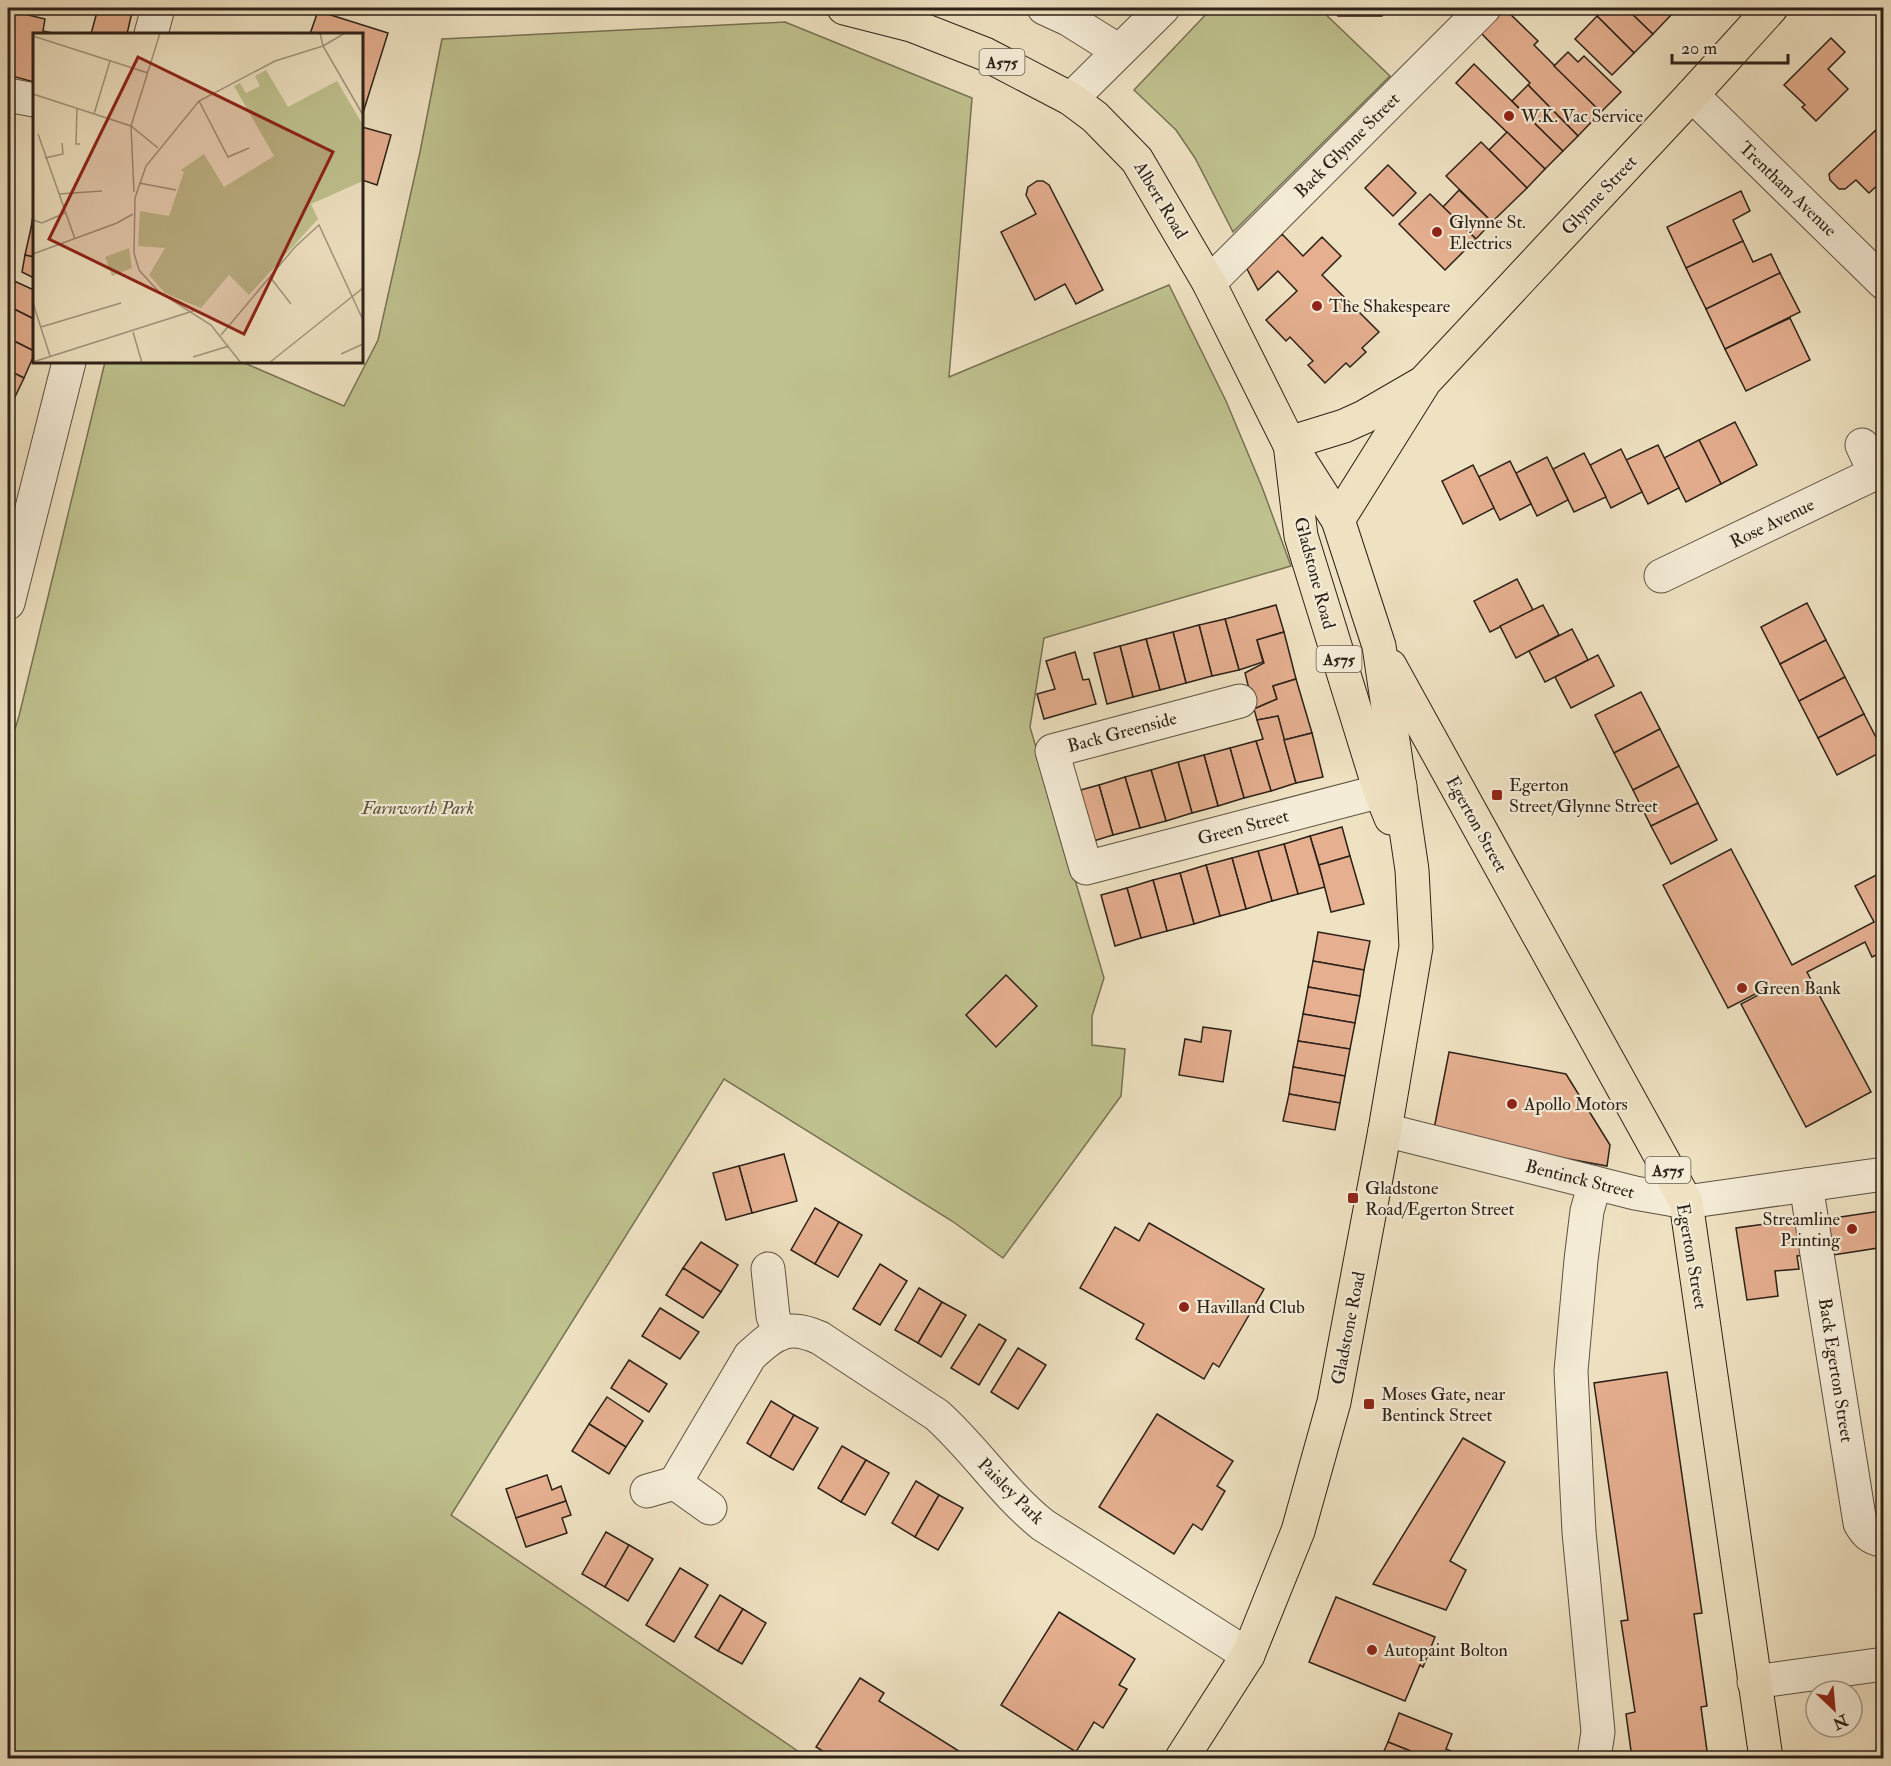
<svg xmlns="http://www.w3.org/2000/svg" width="1891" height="1766" viewBox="0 0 1891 1766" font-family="'IM FELL Double Pica',serif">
	<rect width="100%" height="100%" fill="#efe2c2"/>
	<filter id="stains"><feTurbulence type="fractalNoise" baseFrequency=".00333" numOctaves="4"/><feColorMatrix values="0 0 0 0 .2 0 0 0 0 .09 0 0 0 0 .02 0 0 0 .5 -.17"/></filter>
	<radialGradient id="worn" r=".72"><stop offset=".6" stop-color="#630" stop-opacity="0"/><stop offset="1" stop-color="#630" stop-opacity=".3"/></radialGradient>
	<g fill="#bfc28f" stroke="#767254" stroke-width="1.5">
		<path d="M1212 8H1319L1390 76 1233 232 1195 158 1176 130 1134 90Z"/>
		<path d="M785 22 972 98 949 377 1169 285 1226 401 1262 487 1291 566 1044 638 1030 727 1104 978 1092 1016V1045L1125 1049 1121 1096 1003 1258 952 1221 724 1079 451 1515 808 1758H8V752L19 716 105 362H242L344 406 378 340 420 152 442 39Z"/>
	</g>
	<g fill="#e5af90" stroke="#2c2118" stroke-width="1.5">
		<path d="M98 8H133L127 34H91Z"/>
		<path d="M1338 8H1395V12L1382 13V16H1338Z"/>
		<path d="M1606 8H1626L1653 34 1634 53 1597 16Z"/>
		<path d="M1626 8H1664L1671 15 1653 34Z"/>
		<path d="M1664 8H1678L1671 15Z"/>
		<path d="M1505 9 1538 41 1534 45 1601 112 1578 136 1528 85 1530 83 1481 33Z"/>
		<path d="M8 10 45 19 43 31 57 34H34V82L8 75Z"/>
		<path d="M318 11 388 33 362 116V34H310Z"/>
		<path d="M1597 16 1634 53 1612 75 1575 39Z"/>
		<path d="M1831 38 1845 52 1828 69 1848 89 1816 121 1802 107 1805 105 1784 85Z"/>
		<path d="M1568 52 1578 62 1584 56 1621 92 1601 112 1554 66Z"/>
		<path d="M1474 64 1563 151 1545 169 1456 83Z"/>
		<path d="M1528 85 1578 136 1563 151 1512 101Z"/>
		<path d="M362 127 391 135 377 185 362 180Z"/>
		<path d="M1877 129 1884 135V179L1869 193 1856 180 1845 189H1839L1830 180 1829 174Z"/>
		<path d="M1507 132 1545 169 1527 188 1489 150Z"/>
		<path d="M1481 142 1527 188 1492 222 1446 176Z"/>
		<path d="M1388 165 1416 193 1393 216 1365 188Z"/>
		<path d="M1037 181H1043L1049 185 1103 290 1076 304 1065 284 1035 300 1001 232 1036 214 1026 195 1028 187Z"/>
		<path d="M1459 190 1492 222 1476 239 1443 207Z"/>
		<path d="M1741 191 1750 211 1733 220 1743 241 1686 268 1667 227Z"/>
		<path d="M1430 194 1476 239 1445 270 1399 224Z"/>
		<path d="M34 209V229L31 228Z"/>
		<path d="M31 228 34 229V257L25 255Z"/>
		<path d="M1282 234 1303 256 1322 237 1341 256 1322 275 1379 332 1362 348 1366 352 1350 367 1346 363 1325 383 1308 365 1313 361 1290 337 1286 341 1266 320 1297 291 1278 271 1258 290 1247 269Z"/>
		<path d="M1743 241 1753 262 1771 254 1780 273 1706 309 1686 268Z"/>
		<path d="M25 255 34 257V278L22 272Z"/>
		<path d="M1780 273 1800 312 1725 349 1706 309Z"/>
		<path d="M12 280 34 290V319L8 306V287Z"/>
		<path d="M8 306 34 319V351L8 338Z"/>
		<path d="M1790 318 1810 360 1746 391 1725 349Z"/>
		<path d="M8 338 34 351V355L24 378 8 370Z"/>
		<path d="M8 370 24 378 13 401 8 398Z"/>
		<path d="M1735 422 1757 465 1721 484 1699 440Z"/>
		<path d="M1699 440 1721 484 1686 502 1664 458Z"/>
		<path d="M1658 445 1679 488 1648 504 1626 460Z"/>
		<path d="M1621 449 1642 492 1611 508 1590 465Z"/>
		<path d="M1584 453 1606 497 1574 512 1553 469Z"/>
		<path d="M1547 457 1568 500 1537 516 1516 473Z"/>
		<path d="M1510 461 1531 504 1500 520 1478 477Z"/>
		<path d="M1473 465 1494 508 1463 524 1442 481Z"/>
		<path d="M1517 579 1533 610 1490 632 1474 601Z"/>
		<path d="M1807 603 1826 640 1780 664 1761 627Z"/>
		<path d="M1276 605 1284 632 1257 640 1263 662 1239 670 1225 619Z"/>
		<path d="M1543 605 1559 635 1516 658 1500 626Z"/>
		<path d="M1225 619 1239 670 1212 676 1199 625Z"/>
		<path d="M1199 625 1212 676 1186 683 1173 632Z"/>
		<path d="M1572 629 1588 660 1545 682 1529 651Z"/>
		<path d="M1173 632 1186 683 1160 690 1146 639Z"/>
		<path d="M1284 632 1296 679 1273 686 1277 699 1254 709 1245 673 1264 663 1257 640Z"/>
		<path d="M1146 639 1160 690 1133 697 1120 646Z"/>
		<path d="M1826 640 1845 677 1799 701 1780 664Z"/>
		<path d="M1120 646 1133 697 1107 704 1094 653Z"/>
		<path d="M1075 652 1083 680 1089 679 1096 704 1044 719 1037 694 1055 689 1046 661Z"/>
		<path d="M1598 655 1614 686 1571 708 1555 677Z"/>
		<path d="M1845 677 1864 714 1818 738 1799 701Z"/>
		<path d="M1296 679 1312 733 1284 740 1278 716 1257 720 1254 709 1277 699 1273 686Z"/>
		<path d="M1641 692 1660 729 1614 753 1595 715Z"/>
		<path d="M1864 714 1883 751 1837 775 1818 738Z"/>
		<path d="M1278 716 1296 783 1271 791 1256 741 1263 739 1257 720Z"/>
		<path d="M1660 729 1679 766 1633 790 1614 753Z"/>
		<path d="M1312 733 1323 777 1296 783 1284 740Z"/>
		<path d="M1256 741 1271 791 1244 798 1230 748Z"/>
		<path d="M1230 748 1244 798 1218 806 1204 755Z"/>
		<path d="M1204 755 1218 806 1192 813 1178 762Z"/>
		<path d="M1178 762 1192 813 1166 821 1151 770Z"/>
		<path d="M1679 766 1698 803 1651 826 1633 790Z"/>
		<path d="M1151 770 1166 821 1140 828 1125 777Z"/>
		<path d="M1125 777 1140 828 1113 835 1099 785Z"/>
		<path d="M1099 785 1113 835 1087 843 1073 792Z"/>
		<path d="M1698 803 1717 840 1671 864 1651 826Z"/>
		<path d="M1342 827 1350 856 1319 865 1310 836Z"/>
		<path d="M1310 836 1325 887 1298 894 1284 844Z"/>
		<path d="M1284 844 1298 894 1272 901 1258 851Z"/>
		<path d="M1731 849 1792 965 1874 922 1855 886 1884 871V951L1872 957 1865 942 1807 972 1871 1092 1806 1127 1741 1004 1770 989 1769 987 1728 1008 1663 885Z"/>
		<path d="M1258 851 1272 901 1246 909 1232 858Z"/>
		<path d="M1350 856 1364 904 1331 912 1319 865Z"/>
		<path d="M1232 858 1246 909 1220 916 1206 865Z"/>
		<path d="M1206 865 1220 916 1194 924 1180 873Z"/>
		<path d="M1180 873 1194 924 1167 931 1153 880Z"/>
		<path d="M1153 880 1167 931 1141 938 1127 888Z"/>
		<path d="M1127 888 1141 938 1115 946 1101 895Z"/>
		<path d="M1318 932 1370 941 1364 970 1313 961Z"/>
		<path d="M1313 961 1364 970 1360 996 1308 987Z"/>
		<path d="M1006 975 1037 1006 996 1047 966 1015Z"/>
		<path d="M1308 987 1360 996 1355 1023 1303 1014Z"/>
		<path d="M1303 1014 1355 1023 1350 1049 1298 1041Z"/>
		<path d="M1203 1027 1231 1031 1223 1082 1179 1075 1185 1039 1201 1042Z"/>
		<path d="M1298 1041 1350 1049 1345 1076 1293 1067Z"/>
		<path d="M1449 1052 1566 1074 1610 1145 1607 1166 1433 1134Z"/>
		<path d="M1293 1067 1345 1076 1340 1103 1289 1094Z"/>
		<path d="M1289 1094 1340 1103 1335 1130 1283 1121Z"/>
		<path d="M784 1154 797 1201 752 1213 739 1166Z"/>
		<path d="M739 1166 752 1213 726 1220 713 1173Z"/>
		<path d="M815 1208 839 1222 815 1264 791 1250Z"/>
		<path d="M1880 1211H1884V1238Z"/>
		<path d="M1880 1211 1884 1247 1827 1256 1821 1220Z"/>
		<path d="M1809 1218 1814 1254 1797 1256 1799 1269 1775 1271 1778 1296 1747 1300 1736 1228Z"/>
		<path d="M839 1222 862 1235 838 1277 815 1264Z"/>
		<path d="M1149 1223 1264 1289 1219 1367 1213 1363 1204 1379 1136 1339 1144 1324 1080 1288 1115 1227 1139 1241Z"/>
		<path d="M701 1242 738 1265 721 1292 683 1268Z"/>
		<path d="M880 1264 907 1281 880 1325 853 1309Z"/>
		<path d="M683 1268 721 1292 703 1318 666 1295Z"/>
		<path d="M919 1288 942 1302 918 1343 895 1330Z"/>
		<path d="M942 1302 966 1315 941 1357 918 1343Z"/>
		<path d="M660 1308 699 1332 680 1359 642 1336Z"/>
		<path d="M979 1324 1006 1340 979 1385 951 1368Z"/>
		<path d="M1018 1348 1046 1365 1018 1409 991 1392Z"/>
		<path d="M629 1360 667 1384 649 1412 611 1388Z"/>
		<path d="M1667 1372 1702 1613 1694 1614 1707 1706 1701 1707 1708 1758H1632L1626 1714 1635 1712 1621 1621 1628 1620 1594 1383Z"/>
		<path d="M607 1397 643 1421 626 1447 589 1424Z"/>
		<path d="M771 1401 794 1415 770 1457 747 1443Z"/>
		<path d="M1157 1414 1233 1461 1217 1486 1225 1491 1202 1530 1193 1524 1174 1554 1099 1507Z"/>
		<path d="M794 1415 818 1428 793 1470 770 1457Z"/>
		<path d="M589 1424 626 1447 609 1474 572 1451Z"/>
		<path d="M1463 1438 1505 1462 1450 1561 1466 1570 1446 1610 1373 1584Z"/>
		<path d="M842 1446 866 1460 841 1502 818 1488Z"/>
		<path d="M866 1460 889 1473 865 1515 841 1502Z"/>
		<path d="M547 1475 552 1490 561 1486 566 1501 516 1518 506 1489Z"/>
		<path d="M916 1481 939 1495 915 1537 892 1523Z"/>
		<path d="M939 1495 963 1508 938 1550 915 1537Z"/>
		<path d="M566 1501 571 1515 562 1518 567 1533 526 1547 516 1518Z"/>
		<path d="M606 1532 629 1545 605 1587 582 1574Z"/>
		<path d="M629 1545 653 1559 628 1601 605 1587Z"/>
		<path d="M680 1568 708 1585 674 1642 646 1625Z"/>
		<path d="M720 1595 743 1609 718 1651 695 1637Z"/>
		<path d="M1336 1597 1435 1637 1423 1667 1420 1665 1405 1701 1309 1662Z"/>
		<path d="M743 1609 766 1623 742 1664 718 1651Z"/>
		<path d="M1059 1612 1135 1659 1119 1685 1127 1689 1103 1728 1094 1722 1076 1752 1001 1705Z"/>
		<path d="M860 1678 884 1693 879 1701 970 1758H834L816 1747Z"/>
		<path d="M1399 1713 1452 1734 1446 1749 1468 1758H1428L1388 1742Z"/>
		<path d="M1388 1742 1428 1758H1381Z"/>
	</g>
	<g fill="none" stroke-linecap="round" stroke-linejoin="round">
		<defs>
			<g id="minor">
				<path d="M1044 8 1068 19 1119 51"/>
				<path d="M151 34 158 8"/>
				<path d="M8 95 34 100"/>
				<path d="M1692 95 1884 283"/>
				<path d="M1071 99 1163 8"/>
				<path d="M1209 283 1484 8"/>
				<path d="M1862 445 1875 473"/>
				<path d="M1661 576 1884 469"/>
				<path d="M8 603 69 362"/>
				<path d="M1240 701 1052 751 1086 868 1400 786"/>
				<path d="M1385 1130 1635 1193 1686 1202 1884 1174"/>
				<path d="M1806 1185 1860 1523C1866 1534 1871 1538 1884 1541"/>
				<path d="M768 1269 773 1316 780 1334"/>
				<path d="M675 1483 750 1356C775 1333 787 1323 820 1338L937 1415C975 1449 1003 1493 1043 1525L1248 1655"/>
				<path d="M647 1491 675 1483 710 1508"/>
				<path d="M1754 1682 1884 1664"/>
				<path d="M1594 1758 1598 1732 1579 1532 1571 1371 1581 1260 1587 1211 1595 1183"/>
			</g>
			<g id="major">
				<path d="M844 8 911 25 985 54 1071 99 1095 117 1137 160 1209 283 1289 443 1338 520 1379 646 1412 870 1416 947 1385 1130 1334 1402 1298 1531 1248 1655 1182 1758"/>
				<path d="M1289 443 1344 426 1364 417 1421 384"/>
				<path d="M1291 452 1301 536 1380 791 1391 818"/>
				<path d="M1338 520 1425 381 1692 95 1771 8"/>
				<path d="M1390 666 1686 1202 1766 1758"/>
			</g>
		</defs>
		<use href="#minor" stroke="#5d5142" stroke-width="35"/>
		<use href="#major" stroke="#2c2118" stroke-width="35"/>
		<use href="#minor" stroke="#f5ecd7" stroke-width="33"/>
		<use href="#major" stroke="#efe2c2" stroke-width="33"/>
	</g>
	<g fill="#8f2418" stroke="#f5ecd7" stroke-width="2">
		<circle cx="1509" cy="116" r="6"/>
		<circle cx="1437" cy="232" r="6"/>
		<circle cx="1317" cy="306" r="6"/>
		<rect x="1491" y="789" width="12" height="12" rx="3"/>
		<circle cx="1742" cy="988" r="6"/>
		<circle cx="1512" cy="1104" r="6"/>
		<rect x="1347" y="1192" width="12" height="12" rx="3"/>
		<circle cx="1852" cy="1229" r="6"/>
		<circle cx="1184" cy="1307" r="6"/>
		<rect x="1363" y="1398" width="12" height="12" rx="3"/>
		<circle cx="1372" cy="1650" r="6"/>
	</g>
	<g text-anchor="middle" stroke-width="4.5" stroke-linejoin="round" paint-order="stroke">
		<g fill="#f5ecd7" stroke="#685e51" stroke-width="1.5">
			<rect x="979.5" y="49" width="45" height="26" rx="4.5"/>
			<rect x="1316.5" y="646" width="45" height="26" rx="4.5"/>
			<rect x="1645.5" y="1157" width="45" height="26" rx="4.5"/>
		</g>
		<g font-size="16" font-weight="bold" fill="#2c2118">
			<text x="1002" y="68">A575</text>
			<text x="1339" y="665">A575</text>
			<text x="1668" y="1176">A575</text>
		</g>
		<g font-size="18" fill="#2c2118" stroke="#f5ecd7" text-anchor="start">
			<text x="1521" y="122">W.K. Vac Service</text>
			<text x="1449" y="228">Glynne St.<tspan x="1449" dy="21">Electrics</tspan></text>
			<text x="1329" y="312">The Shakespeare</text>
			<text x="1509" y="791">Egerton<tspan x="1509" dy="21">Street/Glynne Street</tspan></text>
			<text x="1754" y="994">Green Bank</text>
			<text x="1524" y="1110">Apollo Motors</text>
			<text x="1365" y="1194">Gladstone<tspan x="1365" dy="21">Road/Egerton Street</tspan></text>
			<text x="1840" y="1225" text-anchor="end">Streamline<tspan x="1840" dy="21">Printing</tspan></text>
			<text x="1196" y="1313">Havilland Club</text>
			<text x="1381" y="1400">Moses Gate, near<tspan x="1381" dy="21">Bentinck Street</tspan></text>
			<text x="1384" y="1656">Autopaint Bolton</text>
		</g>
		<g font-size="18" fill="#2c2118" stroke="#f5ecd7">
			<text transform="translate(1347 145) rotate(-45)" y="6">Back Glynne Street</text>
			<text transform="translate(1788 189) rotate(44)" y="6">Trentham Avenue</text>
			<text transform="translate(1599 195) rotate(-47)" y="6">Glynne Street</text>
			<text transform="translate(1161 200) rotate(59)" y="6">Albert Road</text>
			<text transform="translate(1772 523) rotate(-26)" y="6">Rose Avenue</text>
			<text transform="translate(1315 573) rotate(75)" y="6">Gladstone Road</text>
			<text transform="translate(1122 732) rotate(-15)" y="6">Back Greenside</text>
			<text transform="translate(1477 824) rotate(61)" y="6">Egerton Street</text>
			<text transform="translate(1243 827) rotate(-15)" y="6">Green Street</text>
			<text transform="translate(1580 1179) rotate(14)" y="6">Bentinck Street</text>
			<text transform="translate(1692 1256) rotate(80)" y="6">Egerton Street</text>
			<text transform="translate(1348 1328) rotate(-79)" y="6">Gladstone Road</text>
			<text transform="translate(1836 1370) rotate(81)" y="6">Back Egerton Street</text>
			<text transform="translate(1011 1491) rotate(45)" y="6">Paisley Park</text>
		</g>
		<g font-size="18" font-style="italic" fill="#58513c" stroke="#f5ecd7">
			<text x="418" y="814">Farnworth Park</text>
		</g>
	</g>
	<g transform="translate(33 33)">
		<rect width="330" height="330" fill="#efe2c2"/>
		<path d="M233 37 255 74 304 48 330 92V148L278 171 285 186 216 262 196 242 168 275 132 260 116 242 132 215 105 213 107 178 136 183 151 139 148 137 171 121 191 154 241 123 201 53 207 50 213 60 227 53 222 43ZM96 215 99 235 79 243 72 224Z" fill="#bfc28f"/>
		<path fill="none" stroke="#a1957e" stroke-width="1.5" d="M287 0 290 13 330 82M0 3 115 40M290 13 312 0M0 61 98 93 125 115M166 68 195 124 216 115M44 75 43 111H47M61 81 77 28M5 101 42 206M12 125 30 121 29 110M106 150 143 157M101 159 98 93 127 0M26 161 69 158M0 187 9 190 32 180M0 221 84 190 100 181M237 244 258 271M0 270 17 323M8 294 88 270M100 299 109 330M188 302 262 214 286 192 330 287M308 321 330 311M160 324 196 313M0 329 160 278M208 330 178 292 126 259 106 237 101 220 102 165 113 133 166 68 242 28 290 13M236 330 330 255"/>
		<path fill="#8f2418" fill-opacity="0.15" stroke="#8f2418" stroke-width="3" d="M105 24 300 119 211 301 16 206Z"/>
		<rect width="330" height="330" fill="none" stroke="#2c2118" stroke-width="3"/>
	</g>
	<rect width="1891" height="1766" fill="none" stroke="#efe2c2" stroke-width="30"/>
	<rect x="9" y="9" width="1873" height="1748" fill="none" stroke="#2c2118" stroke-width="3"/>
	<rect x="15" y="15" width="1861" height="1736" fill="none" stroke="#2c2118" stroke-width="1.5"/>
	<g transform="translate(1834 1709) rotate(154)"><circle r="28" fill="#f5ecd7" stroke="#a59b8b" stroke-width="1.5"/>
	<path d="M0-4.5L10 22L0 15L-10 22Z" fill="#8f2418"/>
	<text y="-9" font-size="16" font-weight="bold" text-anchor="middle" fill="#2c2118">N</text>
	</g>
	<path d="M1672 54v9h116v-9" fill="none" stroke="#2c2118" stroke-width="3"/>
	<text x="1681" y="54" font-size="18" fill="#2c2118" stroke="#f5ecd7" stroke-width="4.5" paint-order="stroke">20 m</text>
	<rect width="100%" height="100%" filter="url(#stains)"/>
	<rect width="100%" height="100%" fill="url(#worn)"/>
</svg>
